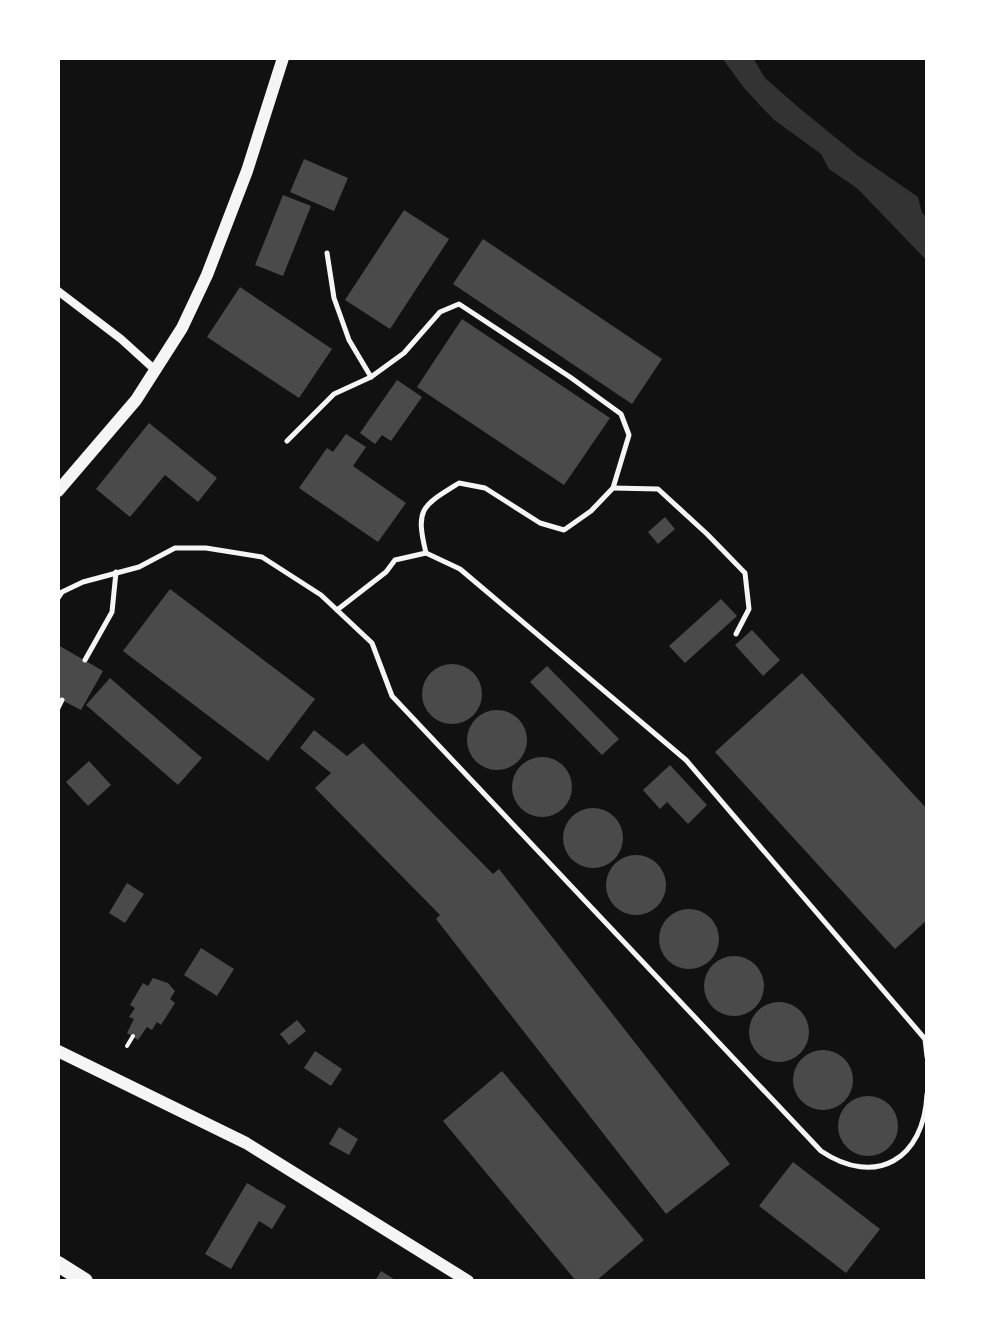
<svg xmlns="http://www.w3.org/2000/svg" width="985" height="1339" viewBox="0 0 985 1339" font-family="Rubik,sans-serif">
	<rect width="100%" height="100%" fill="#111"/>
	<path fill="#333" d="M722 58H753L765 78 798 107 857 155 918 197 922 213 927 218V261L858 189 829 169 821 154 773 119 744 88Z"/>
	<g fill="#4a4a4a">
		<path d="M304 159 348 178 334 211 290 192Z"/>
		<path d="M283 195 311 206 283 276 255 265Z"/>
		<path d="M404 210 449 239 390 329 345 300Z"/>
		<path d="M483 239 662 359 632 404 453 284Z"/>
		<path d="M240 287 332 349 299 398 207 337Z"/>
		<path d="M462 319 610 418 564 485 417 387Z"/>
		<path d="M397 380 422 397 391 441 382 435 375 444 360 433Z"/>
		<path d="M149 423 217 478 198 502 165 475 130 517 96 489Z"/>
		<path d="M346 434 366 447 353 466 406 503 378 542 299 488 327 448 333 452Z"/>
		<path d="M665 517 675 529 658 544 648 532Z"/>
		<path d="M170 589 315 699 268 761 123 651Z"/>
		<path d="M721 599 737 616 685 663 669 646Z"/>
		<path d="M752 630 780 660 763 676 735 645Z"/>
		<path d="M58 645 103 671 81 710 58 698Z"/>
		<circle cx="452" cy="694" r="30"/>
		<path d="M547 666 619 739 602 755 530 682Z"/>
		<path d="M802 673 927 809V920L895 949 715 752Z"/>
		<path d="M110 678 202 758 178 785 86 705Z"/>
		<circle cx="497" cy="740" r="30"/>
		<path d="M314 730 347 756 363 743 493 874 499 869 730 1164 666 1214 436 919 440 915 315 788 331 773 300 748Z"/>
		<circle cx="542" cy="787" r="30"/>
		<path d="M89 761 111 785 88 806 66 782Z"/>
		<path d="M670 765 707 805 688 824 667 802 660 809 643 790Z"/>
		<circle cx="593" cy="838" r="30"/>
		<circle cx="636" cy="885" r="30"/>
		<path d="M127 883 144 894 125 923 109 913Z"/>
		<circle cx="689" cy="939" r="30"/>
		<path d="M201 948 234 969 217 996 184 975Z"/>
		<circle cx="734" cy="986" r="30"/>
		<path d="M153 978 168 983 175 991 170 999 175 1003 161 1025 157 1022 152 1030 147 1027 138 1040 127 1033 134 1019 129 1017 135 1008 130 1005 143 983 148 986Z"/>
		<circle cx="779" cy="1032" r="30"/>
		<path d="M297 1020 306 1031 289 1045 280 1034Z"/>
		<circle cx="823" cy="1080" r="30"/>
		<path d="M315 1051 342 1069 331 1086 304 1068Z"/>
		<path d="M502 1071 644 1240 596 1281H576L443 1121Z"/>
		<circle cx="868" cy="1126" r="30"/>
		<path d="M339 1127 358 1139 349 1155 329 1144Z"/>
		<path d="M793 1162 880 1229 846 1273 759 1206Z"/>
		<path d="M247 1183 286 1206 272 1229 259 1221 231 1269 205 1254Z"/>
		<path d="M381 1271 397 1281H375Z"/>
	</g>
	<g fill="none" stroke-linecap="round" stroke-linejoin="round">
		<path stroke="#f5f5f5" stroke-width="4" d="M127 1046 133 1036"/>
		<g stroke="#f5f5f5" stroke-width="5">
			<path d="M327 253 334 298 349 340 371 377"/>
			<path d="M287 441 334 394 371 377 404 353 440 312 459 304 570 377 621 414 629 435 613 488 591 511 564 530 540 523 485 488 459 483C422 506 415 508 426 553"/>
			<path d="M613 488 658 489 707 534 745 573 749 609 736 634"/>
			<path d="M58 598 62 592 83 582 139 567 175 548H206L262 557 321 595 372 643 392 696 821 1151C876 1188 924 1159 927 1094"/>
			<path d="M337 610 386 572 395 560 426 553 460 569 686 760 925 1039 927 1057"/>
			<path d="M85 660 112 612 116 572"/>
			<path d="M58 708 62 700"/>
		</g>
		<path stroke="#f5f5f5" stroke-width="8" d="M58 291 121 339 154 369"/>
		<g stroke="#f5f5f5" stroke-width="12">
			<path d="M58 491 136 400 182 328 207 275 247 171 283 58"/>
			<path d="M58 1051 246 1143 468 1281"/>
		</g>
		<path stroke="#f5f5f5" stroke-width="16" d="M58 1264 85 1281"/>
	</g>
	<rect width="985" height="1339" fill="none" stroke="#ffffff" stroke-width="120"/>
</svg>
